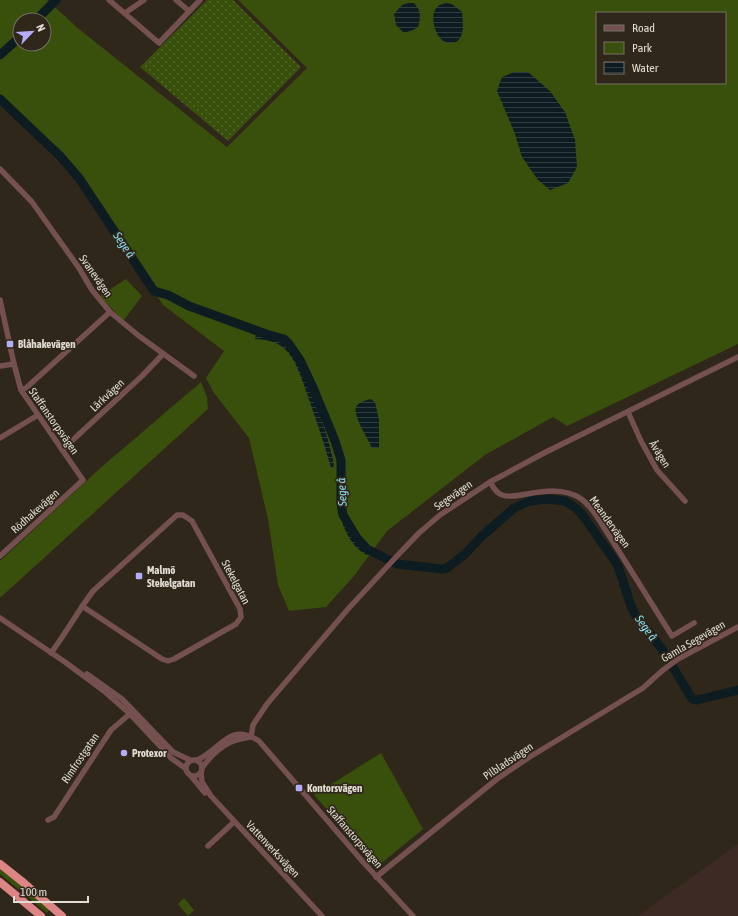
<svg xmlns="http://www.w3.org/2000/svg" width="738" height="916" viewBox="0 0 738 916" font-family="'Asap Condensed',sans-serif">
	<defs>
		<pattern id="garden-dots" width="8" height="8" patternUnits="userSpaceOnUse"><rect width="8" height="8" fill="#394f0c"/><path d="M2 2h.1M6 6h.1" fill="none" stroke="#55682e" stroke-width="1.8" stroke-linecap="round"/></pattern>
		<pattern id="water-rules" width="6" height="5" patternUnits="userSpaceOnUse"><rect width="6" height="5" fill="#0d1c20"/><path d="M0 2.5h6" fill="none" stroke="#303d40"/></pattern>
	</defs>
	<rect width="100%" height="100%" fill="#2f2719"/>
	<path fill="#3d2a25" d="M738 844V916H638Z"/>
	<g fill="#394f0c" fill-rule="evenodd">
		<path d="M0 0H47L79 29 227 147 307 68 238 0H738V344L567 426 553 417 485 455 387 531 354 576 326 607 289 611 278 585 268 519 249 438 214 393 206 378 224 351 163 305 79 178 60 156 0 99ZM597 13H725V83H597ZM20 20H44V44H20Z"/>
		<path d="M126 279 142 296 123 321 100 296Z"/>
		<path d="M201 382 207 397 208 409 1 597H0V561L97 471Z"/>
		<path d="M381 753 423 829 378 866 314 795Z"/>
		<path d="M0 868 50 909 47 913 0 874Z"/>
		<path d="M184 898 194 910 188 916 178 904Z"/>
	</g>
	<path fill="url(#garden-dots)" d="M207 0H233L301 67 228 141 140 67Z"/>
	<g fill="url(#water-rules)">
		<path d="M408 3H414C421 10 421 17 418 27L413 30 404 33 396 25 394 14 402 5Z"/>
		<path d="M446 3 452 4 462 12C463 22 466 44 450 43 446 42 444 42 441 39 434 32 430 15 437 7 440 4 443 4 446 3Z"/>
		<path d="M514 72H528L550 91 565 112 575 140 577 167 568 183 550 190 538 180 522 157 515 134 497 91 502 77Z"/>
		<path d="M256 334C264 336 276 337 283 341 299 352 334 447 334 467L331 468C324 442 315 417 306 391 301 377 296 359 284 348 277 342 264 339 255 339Z"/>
		<path d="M370 399 375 402 379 420V448H372L370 444C366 435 353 416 356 407 358 402 365 401 370 399Z"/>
		<path d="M337 499H340C342 521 350 540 369 553L367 555C347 545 340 520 337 499Z"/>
	</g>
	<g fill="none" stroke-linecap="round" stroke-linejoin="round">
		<g stroke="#0d1c20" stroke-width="9">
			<path d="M36 20 56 0"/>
			<path d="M0 55 20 37"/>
			<path d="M0 99 60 156 79 178 154 291 168 295 189 306 266 334 284 339 289 344 300 360 314 390 335 441 341 460V504L343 515 357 538 367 549 397 564 442 569 447 568 465 554 481 537 514 508 530 501 547 499 565 501 577 509 584 517 612 557 618 566 631 606 636 616 662 649 692 699 697 700 738 690"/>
		</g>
		<g stroke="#755050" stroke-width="5.5">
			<path d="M109 0 159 43 200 0"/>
			<path d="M176 0 189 11"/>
			<path d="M125 13 144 0"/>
			<path d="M0 169 32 202 79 268 92 290 110 312 139 336 194 376"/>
			<path d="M0 300 14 364 21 390 83 480 0 556"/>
			<path d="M0 366 14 364"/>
			<path d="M21 390 26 388 110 312"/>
			<path d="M628 412 641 441 657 470 685 501"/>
			<path d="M0 438 38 415"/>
			<path d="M62 450 142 376 163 354"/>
			<path d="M490 482C493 487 496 493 502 495 510 498 519 495 527 494 544 491 564 488 580 498 593 507 601 524 610 537 631 570 651 603 672 636L694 623"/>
			<path d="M0 618 65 662 104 691 130 714 171 758 185 768"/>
			<path d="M51 653C66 633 78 611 93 591L177 515H183L192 521 240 609 241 617 236 624 174 659 168 661 162 659 82 606"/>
			<path d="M87 674 122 699 173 752 190 760"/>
			<path d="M251 737 253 725 267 704 348 609 397 556 419 533 440 515 490 482 544 453 738 357"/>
			<circle cx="194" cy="768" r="8"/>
			<path d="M197 760C221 750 229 721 259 741L363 862 413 916"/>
			<path d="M202 768C209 758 220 747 231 742 237 739 244 738 251 737"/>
			<path d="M201 772 202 782 211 796 322 916"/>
			<path d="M191 776 205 793"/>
			<path d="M48 820 54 817 111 730 132 712"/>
			<path d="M208 846 234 822"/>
			<path d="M376 877 497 779 528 758 643 688 663 670 678 659 738 627"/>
		</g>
		<g stroke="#dd8485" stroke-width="8">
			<path d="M0 864 24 883 62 916"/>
			<path d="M0 882 41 916"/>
		</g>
	</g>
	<g fill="#b5acf8" stroke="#2f2719" stroke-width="1.5">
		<rect x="6" y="340" width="8" height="8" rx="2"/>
		<rect x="135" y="572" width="8" height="8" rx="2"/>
		<circle cx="124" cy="753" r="4"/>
		<rect x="295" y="784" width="8" height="8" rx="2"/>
	</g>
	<g text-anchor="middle" stroke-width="3.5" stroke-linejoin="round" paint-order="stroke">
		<g font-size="11" fill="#e2ddd4" stroke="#2f2719">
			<text transform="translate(96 276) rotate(55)" y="4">Svanevägen</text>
			<text transform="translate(107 395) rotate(-43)" y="4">Lärkvägen</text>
			<text transform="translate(54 421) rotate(55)" y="4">Staffanstorpsvägen</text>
			<text transform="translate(660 454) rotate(58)" y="4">Åvägen</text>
			<text transform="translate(453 495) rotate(-35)" y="4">Segevägen</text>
			<text transform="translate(35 511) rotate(-42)" y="4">Rödhakevägen</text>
			<text transform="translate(610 522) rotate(54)" y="4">Meandervägen</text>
			<text transform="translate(236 582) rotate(62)" y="4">Stekelgatan</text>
			<text transform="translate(693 641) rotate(-30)" y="4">Gamla Segevägen</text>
			<text transform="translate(80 758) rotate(-56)" y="4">Rimfrostgatan</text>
			<text transform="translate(508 761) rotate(-34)" y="4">Pilbladsvägen</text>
			<text transform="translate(355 837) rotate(49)" y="4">Staffanstorpsvägen</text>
			<text transform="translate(273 849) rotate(47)" y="4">Vattenverksvägen</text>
		</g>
		<g font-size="11" font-weight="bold" fill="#e2ddd4" stroke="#2f2719" text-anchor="start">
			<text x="18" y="348">Blåhakevägen</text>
			<text x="147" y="574">Malmö<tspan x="147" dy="13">Stekelgatan</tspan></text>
			<text x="132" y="757">Protexor</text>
			<text x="307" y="792">Kontorsvägen</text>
		</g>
		<g font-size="12" font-style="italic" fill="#8edff4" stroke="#2f2719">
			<text transform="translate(124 245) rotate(56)" y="4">Sege å</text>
			<text transform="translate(342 492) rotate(-93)" y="4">Sege å</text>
			<text transform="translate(646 628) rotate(54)" y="4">Sege å</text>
		</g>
	</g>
	<rect x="596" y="12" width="130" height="72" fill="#2f2719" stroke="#777064"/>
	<rect x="604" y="25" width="20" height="6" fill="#755050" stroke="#777064"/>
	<text x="632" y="32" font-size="12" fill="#e2ddd4">Road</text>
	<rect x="604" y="42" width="20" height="12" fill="#394f0c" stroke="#777064"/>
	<text x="632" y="52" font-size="12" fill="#e2ddd4">Park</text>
	<rect x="604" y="62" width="20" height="12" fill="url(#water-rules)" stroke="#777064"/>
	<text x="632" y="72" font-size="12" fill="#e2ddd4">Water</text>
	<g transform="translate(32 32) rotate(65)"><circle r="19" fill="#2f2719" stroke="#777064"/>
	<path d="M0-3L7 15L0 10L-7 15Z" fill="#b5acf8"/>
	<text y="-6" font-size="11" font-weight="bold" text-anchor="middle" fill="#e2ddd4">N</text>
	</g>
	<path d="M14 896v6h74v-6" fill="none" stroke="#e2ddd4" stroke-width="2"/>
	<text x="20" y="896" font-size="12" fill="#e2ddd4" stroke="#2f2719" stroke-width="3" paint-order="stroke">100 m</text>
</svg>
